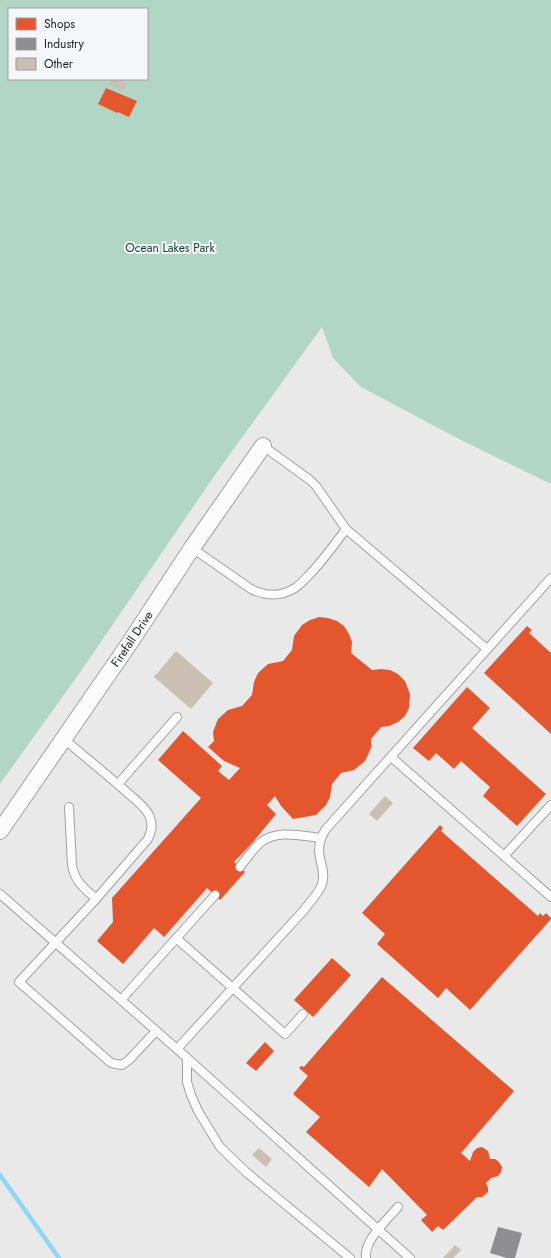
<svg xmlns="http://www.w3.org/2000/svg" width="551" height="1258" viewBox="0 0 551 1258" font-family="Jost,sans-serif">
	<rect width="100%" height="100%" fill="#e9e9ea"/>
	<path fill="#b2d6c5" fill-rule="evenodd" d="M0 0H551V484L459 439 361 387 333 358 322 327 217 472 81 671 0 784ZM9 9H147V79H9Z"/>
	<g fill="#e4572e">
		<path d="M106 88 137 101 129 117 118 112 117 113 98 104Z"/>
		<path d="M319 617 328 618 337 621 344 626 349 634 352 642 351 653 372 670 381 669 390 670 398 674 405 681 410 694 409 708 405 716 398 722 389 726 381 727 371 739V748L365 761 354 770 341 773 332 784 330 797 326 805 316 815 293 819 281 806 275 796 267 805 276 814 253 842 234 862 245 872 220 900 207 888 164 937 154 928 123 964 97 941 113 922 112 898 201 798 158 760 183 731 222 766 218 771 229 780 240 768 224 761 208 747 214 741 213 732 218 719 228 710 242 706 252 695 254 682 258 673 268 664 283 661 292 650 294 636 302 625 310 620Z"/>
		<path d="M527 626 532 630 529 633 551 653V734L484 673Z"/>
		<path d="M467 687 490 708 472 728 546 794 517 826 483 796 490 787 461 761 454 769 436 753 429 761 413 748Z"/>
		<path d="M440 825 443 828 441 831 538 916 540 913 543 916 546 913 551 918V919L470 1010 446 988 438 998 377 944 385 934 362 913Z"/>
		<path d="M332 958 351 975 313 1017 294 1000Z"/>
		<path d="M382 977 514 1091 461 1153 470 1161 473 1152 477 1148 482 1147 488 1151 490 1159H495L499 1162 502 1167 501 1172 498 1176 491 1178 486 1183 488 1188V1192L482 1197H477L443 1230 438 1226 432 1232 421 1220 427 1215 382 1169 369 1187 306 1132 320 1117 293 1094 308 1076 299 1068 301 1066 304 1067Z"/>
		<path d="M265 1042 274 1051 256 1071 246 1063Z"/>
	</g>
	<path fill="#8d8d92" d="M498 1227 522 1233 515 1258H507L490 1253Z"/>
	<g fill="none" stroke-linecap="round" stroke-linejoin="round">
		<path stroke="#8fd6f3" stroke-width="4.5" d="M0 1175 59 1258"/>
	</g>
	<g fill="#cbbeb2">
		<path d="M112 79H120L127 83 123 91 109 84Z"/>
		<path d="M176 651 213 683 191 709 154 677Z"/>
		<path d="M385 796 393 803 377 821 369 814Z"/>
		<path d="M259 1148 272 1159 266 1167 252 1155Z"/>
		<path d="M455 1245 461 1250 453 1258H443Z"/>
	</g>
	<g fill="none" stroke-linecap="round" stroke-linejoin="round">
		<defs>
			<g id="service">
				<path d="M346 529 487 649"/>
				<path d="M192 548 251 589C265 596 281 597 295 588 301 584 306 578 311 573 324 559 335 544 346 529L316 486 310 480 263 446"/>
				<path d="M64 739C86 758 109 776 130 795 137 801 145 807 149 815 153 824 152 830 148 839L96 899 19 982 111 1063 122 1065 129 1060 156 1031"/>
				<path d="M391 757 551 897"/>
				<path d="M118 784 177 717"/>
				<path d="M69 807 72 865C75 882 84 888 96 899"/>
				<path d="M504 856 551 805"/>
				<path d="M240 867C246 859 253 849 260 843 277 829 301 836 321 838"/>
				<path d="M0 894 177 1049 410 1258"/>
				<path d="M176 938 285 1034 303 1014"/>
				<path d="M121 1000 215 895"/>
				<path d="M177 1049 304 910C310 902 319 893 322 884 326 872 319 861 319 850 319 842 322 835 326 829L551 578"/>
				<path d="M187 1058V1082L191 1095 198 1111 220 1147 246 1172 350 1258"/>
				<path d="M366 1258C363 1241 388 1219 398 1207"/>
			</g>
			<path id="minor" d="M0 831 129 644 192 548 263 446"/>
		</defs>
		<use href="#service" stroke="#a1a1a2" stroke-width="10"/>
		<use href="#minor" stroke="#a1a1a2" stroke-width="18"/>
		<use href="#service" stroke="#fcfcfc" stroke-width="8"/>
		<use href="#minor" stroke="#fcfcfc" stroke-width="16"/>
	</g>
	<g text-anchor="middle" stroke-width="4" stroke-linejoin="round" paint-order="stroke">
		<g font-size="12" fill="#17412f" stroke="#f5f6f9">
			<text x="170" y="252">Ocean Lakes Park</text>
		</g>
		<g font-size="12" fill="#1d1e1e" stroke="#f5f6f9">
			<text transform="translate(132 639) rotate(-56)" y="4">Firefall Drive</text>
		</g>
	</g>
	<rect x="8" y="8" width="140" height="72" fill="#f5f6f9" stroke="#9fa0a1"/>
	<rect x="16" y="18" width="20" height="12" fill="#e4572e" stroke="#9fa0a1"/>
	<text x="44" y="28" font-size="12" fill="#1d1e1e">Shops</text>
	<rect x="16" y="38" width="20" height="12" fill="#8d8d92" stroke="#9fa0a1"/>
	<text x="44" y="48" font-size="12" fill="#1d1e1e">Industry</text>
	<rect x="16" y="58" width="20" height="12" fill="#cbbeb2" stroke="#9fa0a1"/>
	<text x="44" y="68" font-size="12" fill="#1d1e1e">Other</text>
</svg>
